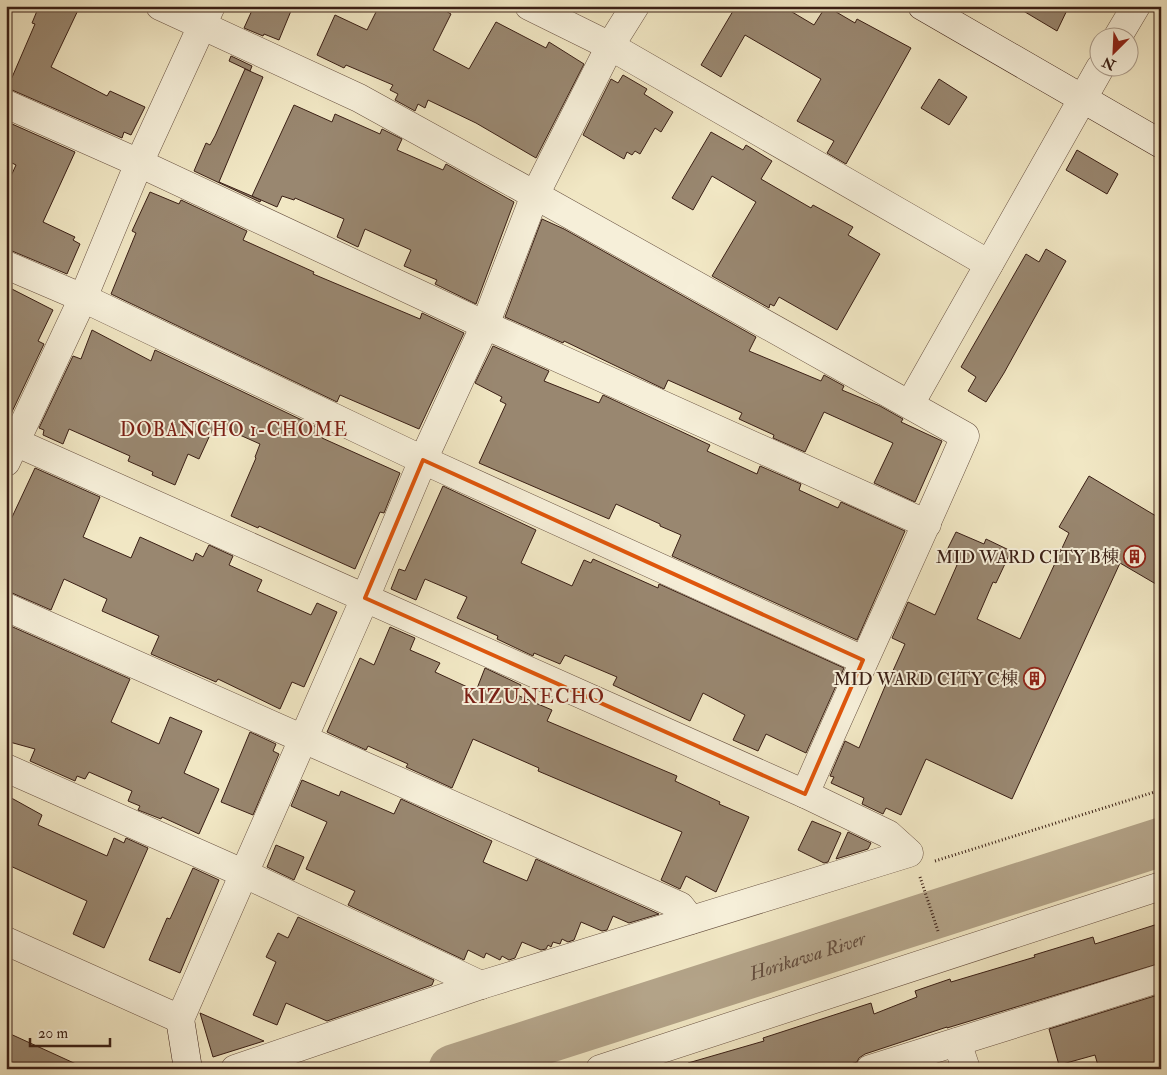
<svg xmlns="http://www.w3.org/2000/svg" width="1167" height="1075" viewBox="0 0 1167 1075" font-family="'IM FELL Double Pica','Noto Serif JP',serif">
	<rect width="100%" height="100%" fill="#f1e7c4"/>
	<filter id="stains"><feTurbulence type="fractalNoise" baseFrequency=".004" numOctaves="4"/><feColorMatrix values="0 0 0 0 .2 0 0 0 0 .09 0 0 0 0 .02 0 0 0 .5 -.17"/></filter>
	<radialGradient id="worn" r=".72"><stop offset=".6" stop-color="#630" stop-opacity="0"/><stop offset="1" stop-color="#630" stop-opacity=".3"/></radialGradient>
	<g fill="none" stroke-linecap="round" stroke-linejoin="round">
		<path stroke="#b3a388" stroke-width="49" id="s1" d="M453 1069 1161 842"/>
	</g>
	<g fill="#998770" stroke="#3a1f15">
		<path d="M39 6H80L51 67 107 96 110 91 145 107 131 135 124 132 122 138 12 90 7 89 35 24 32 23Z"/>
		<path d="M254 6H293L279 40 264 34 263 36 244 28Z"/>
		<path d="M379 6H437L451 14 433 50 469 69 496 22 546 48 549 42 584 64 536 158 476 123 428 100 425 108 418 104 415 111 395 100 398 94 390 90 393 85 346 65 344 68 317 55 335 15 367 30Z"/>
		<path d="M736 6H782L814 25 826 6 855 23 857 19 911 48 846 164 827 153 834 141 797 121 821 79 745 35 721 77 701 65Z"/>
		<path d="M1015 6H1069L1057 31Z"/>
		<path d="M231 56 252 66 250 71 229 61Z"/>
		<path d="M245 69 263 77 219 182 261 200 260 202 194 171 206 143 210 145 215 136Z"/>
		<path d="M623 75 647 89 644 94 673 112 661 132 655 128 640 154 635 151 632 155 627 152 624 159 583 135 611 79 618 83Z"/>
		<path d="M939 79 967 97 949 125 921 108Z"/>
		<path d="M294 105 332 122 335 114 380 134 382 129 402 139 397 150 443 170 446 164 514 202 476 304 435 284 437 280 404 266 411 250 365 229 358 247 337 237 344 219 295 198 294 200 282 196 277 207 252 196Z"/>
		<path d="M12 124 75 152 43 222 75 237 73 240 80 244 67 274 12 251 6 250V187L16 165 6 160V137Z"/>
		<path d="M711 132 743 150 746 145 772 161 761 179 811 208 813 205 853 227 848 235 880 254 837 330 779 297 774 306 770 304 769 308 712 276 756 202 712 176 693 210 672 198Z"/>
		<path d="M1077 150 1118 174 1107 194 1066 170Z"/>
		<path d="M150 192 179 204 181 200 247 231 243 240 314 272 313 274 420 319 422 313 464 333 419 429 340 395 337 402 111 294 136 233 132 231Z"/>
		<path d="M542 219 564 229 756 337 749 351 821 381 824 375 844 386 842 390 880 406 903 419 901 422 942 441 915 502 874 483 893 443 824 412 805 452 773 438 774 435 739 419 742 413 668 380 664 389 564 341 563 343 505 317Z"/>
		<path d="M1046 249 1066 261 1004 373 986 402 968 391 976 377 961 367 1026 254 1039 262Z"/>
		<path d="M6 286 53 310 38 341 44 344 10 416 6 414Z"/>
		<path d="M92 330 151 361 155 350 325 431 322 438 400 473 384 513 380 512 355 569 259 526 258 528 231 516 256 458 255 457 260 444 215 424 199 459 188 454 175 485 152 475 153 472 128 461 130 456 69 429 63 444 43 435 44 430 39 428 73 356 81 359Z"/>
		<path d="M493 346 549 371 544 381 599 403 603 395 710 445 707 451 757 474 760 466 801 484 799 490 838 508 841 502 905 531 857 640 672 556 681 535 660 526V524L616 504 609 519 479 463 506 404 500 401 502 397 475 383Z"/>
		<path d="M35 468 100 497 83 537 131 558 140 537 193 561 196 553 203 557 209 545 233 556 229 565 262 580 257 591 311 615 317 603 337 612 304 687 292 682 280 709 218 679 216 682 151 654 159 636 102 611 107 599 64 579 51 610 12 593 6 592V530Z"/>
		<path d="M1089 476 1161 519V587L1120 563 1012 799 926 759 901 815 886 808 883 814 862 804 864 798 831 783 834 777 830 776 845 741 859 748 886 684H887L905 644 892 638 908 602 935 615 957 565 943 558 956 532 984 544 986 539 1011 551 996 583 993 582 977 619 1020 639 1069 533 1059 527Z"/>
		<path d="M443 486 536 530 521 563 572 586 584 560 591 563 593 559 658 588 659 584 844 668 806 753 766 734 758 751 733 740 745 715 703 693 690 721 613 685 617 677 565 655 560 664 534 653 533 656 497 639 498 636 457 618 467 597 425 579 416 600 391 589 399 569 405 571Z"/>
		<path d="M6 624 130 679 111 722 159 744 170 717 202 731 184 773 219 789 199 834 162 817 161 819 138 810 140 806 128 801 132 791 89 772 85 779 77 776 75 781 30 761 35 749 6 741Z"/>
		<path d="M390 627 415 638 410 650 440 663 435 672 476 691 485 668 521 685 517 695 552 710 547 721 677 776 675 781 720 802 719 804 749 817 716 892 686 876 680 889 661 880 682 832 538 771 539 768 473 739 452 788 406 767 408 764 368 746 366 750 327 732 360 658 374 665Z"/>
		<path d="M250 732 276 744 273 751 279 754 253 815 221 802Z"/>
		<path d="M302 780 339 796 341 791 394 814 401 799 492 841 483 862 527 881 536 859 659 914 629 923 613 916 607 930 602 931 581 922 574 940 568 942 562 939 560 944 553 942 551 947 548 945 546 949 541 950 522 942 515 958 509 960 502 956 500 960 486 953 484 958 468 950 464 960 348 905 355 891 306 869 327 822 291 806Z"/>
		<path d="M6 795 42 815 38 825 107 856 114 838 124 843 126 838 148 848 104 948 73 934 87 901 6 864Z"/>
		<path d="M812 821 841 833 828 862 824 863 798 850Z"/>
		<path d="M848 832 871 843 868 849 836 859Z"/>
		<path d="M276 845 304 857 294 880 267 867Z"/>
		<path d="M193 868 219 880 180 973 149 960 167 918 170 919Z"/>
		<path d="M298 917 434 980 432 985 327 1021 286 1003 277 1025 253 1015 276 962 266 957 278 933 288 938Z"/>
		<path d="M1161 923V963L947 1028V1027L865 1054 859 1058 857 1062 835 1069H689L688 1063 764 1041 763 1038 871 1003 874 1014 917 997 915 991 950 979 951 982 1035 957 1034 955 1093 937 1095 944Z"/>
		<path d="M1161 994V1069H1099L1095 1055 1059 1065 1049 1029Z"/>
		<path d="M200 1013 264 1041 213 1057Z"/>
		<path d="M6 1032 87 1069H6Z"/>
	</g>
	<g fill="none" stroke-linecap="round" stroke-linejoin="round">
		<defs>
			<g id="street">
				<path d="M160 6 359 98 535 195 965 436C913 556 857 674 805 794"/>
				<path d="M529 6 610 46 989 264"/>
				<path d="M1117 38 1136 6"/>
				<path d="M6 104 139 163 485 325 927 524"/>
				<path d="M6 265 83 298 423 460 863 660"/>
				<path d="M910 404 1100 68"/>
				<path d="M6 438 805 794 888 834 909 853 481 985 235 1069"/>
				<path d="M6 462 83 298 139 163 211 6"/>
				<path d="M6 607 680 906 691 920"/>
				<path d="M6 768 245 874 481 985"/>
				<path d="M6 941 180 1019 365 598 423 460 485 325 535 195 610 46 635 6"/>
				<path d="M957 1042 966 1069"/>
				<path d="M600 1069 1161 886"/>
				<path d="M870 1069 1161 978"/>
			</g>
			<g id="secondary">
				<path d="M922 6 1161 144"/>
				<path d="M180 1019 188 1069"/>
			</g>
		</defs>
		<use href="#street" stroke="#685141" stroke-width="29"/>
		<use href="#secondary" stroke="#3a1f15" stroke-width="29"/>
		<g stroke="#3a1f15" stroke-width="3" stroke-dasharray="1 2.5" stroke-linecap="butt">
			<path d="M935 861 1161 790"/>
			<path d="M920 877 938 931"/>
		</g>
		<use href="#street" stroke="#f6efd9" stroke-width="28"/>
		<use href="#secondary" stroke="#f6efd9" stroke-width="28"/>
	</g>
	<path fill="none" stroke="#df560c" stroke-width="4" stroke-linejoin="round" d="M423 460 863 660 805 794 365 598Z"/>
	<defs>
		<symbol id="building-ring" viewBox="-11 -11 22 22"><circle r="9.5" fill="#f6efd9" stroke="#8f2418" stroke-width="1.5"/><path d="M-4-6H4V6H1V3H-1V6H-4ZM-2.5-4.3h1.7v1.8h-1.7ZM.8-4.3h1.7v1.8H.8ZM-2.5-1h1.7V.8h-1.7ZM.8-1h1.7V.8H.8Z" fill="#8f2418"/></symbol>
	</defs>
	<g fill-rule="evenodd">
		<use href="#building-ring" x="1122" y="544" width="25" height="25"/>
		<use href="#building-ring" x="1022" y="666" width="25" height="25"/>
	</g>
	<g text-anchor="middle" stroke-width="4" stroke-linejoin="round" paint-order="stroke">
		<g font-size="18" fill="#3a1f15" stroke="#f6efd9" text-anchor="end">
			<text x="1119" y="563">MID WARD CITY B棟</text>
			<text x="1018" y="685">MID WARD CITY C棟</text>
		</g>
		<g font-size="19" letter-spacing="1" fill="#7a1f14" stroke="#f6efd9">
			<text x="234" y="436">DOBANCHO 1-CHOME</text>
		</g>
		<g font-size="19" font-style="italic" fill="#644d3d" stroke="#f6efd9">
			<text dy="7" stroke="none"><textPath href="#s1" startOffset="372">Horikawa River</textPath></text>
		</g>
		<g font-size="20" letter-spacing="1" fill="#7a1f14" stroke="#f6efd9">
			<text x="534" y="703">KIZUNECHO</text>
		</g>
	</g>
	<rect width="1167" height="1075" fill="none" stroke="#f1e7c4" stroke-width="25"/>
	<rect x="8" y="8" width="1152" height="1060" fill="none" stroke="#3a1f15" stroke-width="2.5"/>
	<rect x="12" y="12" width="1142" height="1050" fill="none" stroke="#3a1f15"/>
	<g transform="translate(1114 52) rotate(204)"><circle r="24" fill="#f6efd9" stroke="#ab9c8b"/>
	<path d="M0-4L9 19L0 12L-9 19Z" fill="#8f2418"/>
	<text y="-8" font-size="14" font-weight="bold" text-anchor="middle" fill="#3a1f15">N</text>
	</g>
	<path d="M30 1038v8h80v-8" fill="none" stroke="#3a1f15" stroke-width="2.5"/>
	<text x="38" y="1038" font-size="15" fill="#3a1f15" stroke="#f6efd9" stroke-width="4" paint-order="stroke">20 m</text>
	<rect width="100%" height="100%" filter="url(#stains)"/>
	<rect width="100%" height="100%" fill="url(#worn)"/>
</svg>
